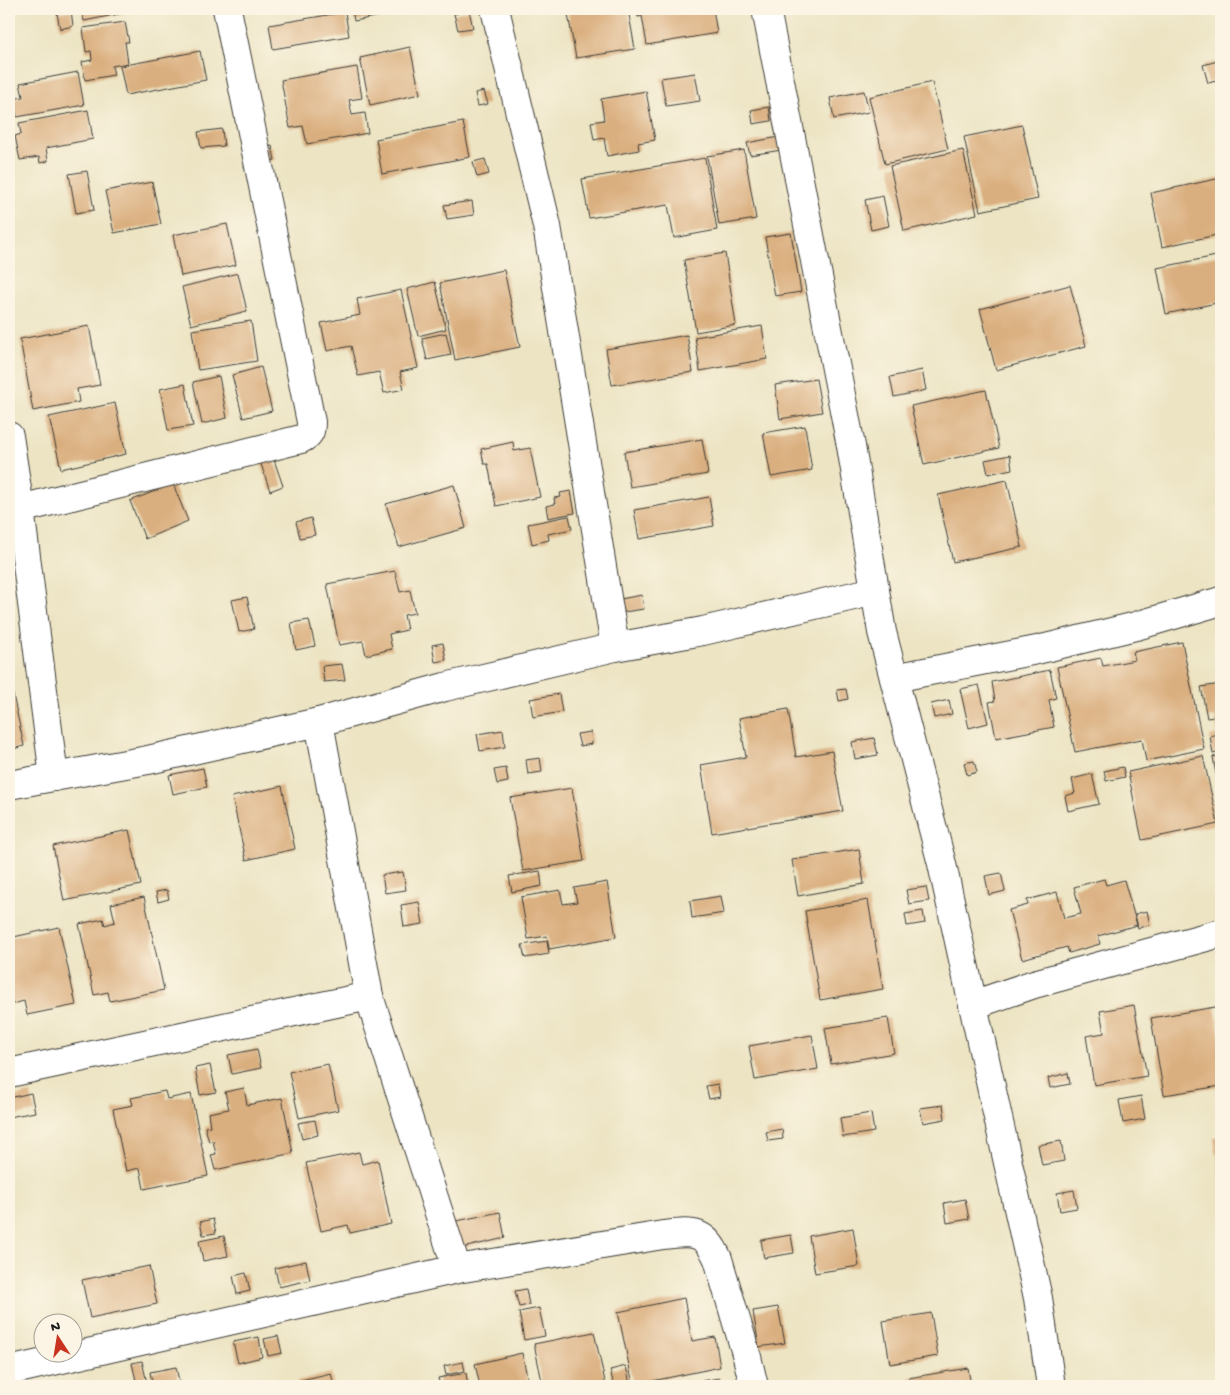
<svg xmlns="http://www.w3.org/2000/svg" width="1230" height="1395" viewBox="0 0 1230 1395" font-family="'Gochi Hand',sans-serif">
	<rect width="100%" height="100%" fill="#fcf5e5"/>
	<filter id="ink" filterUnits="userSpaceOnUse"><feTurbulence type="fractalNoise" baseFrequency=".02" numOctaves="2"/><feDisplacementMap in="SourceGraphic" scale="10" xChannelSelector="R" yChannelSelector="G"/><feConvolveMatrix kernelMatrix="1 2 1 2 8 2 1 2 1" color-interpolation-filters="sRGB"/></filter>
	<filter id="wash" filterUnits="userSpaceOnUse"><feTurbulence type="fractalNoise" baseFrequency=".0096" numOctaves="4" result="noise"/><feDisplacementMap in="SourceGraphic" scale="20" xChannelSelector="R" yChannelSelector="G"/><feGaussianBlur stdDeviation="1.12" result="paint"/><feColorMatrix in="noise" values="0 0 0 0 0 0 0 0 0 0 0 0 0 0 0 0 0 1.4 0 .05"/><feComposite in="paint" operator="in"/></filter>
	<g filter="url(#wash)">
		<rect width="100%" height="100%" fill="#ece4c3"/>
		<g id="blocks">
			<g fill="#daaf7f">
				<path d="M81 9H139V10L84 21Z"/>
				<path d="M352 9H412V10L354 21Z"/>
				<path d="M567 9H628L635 49 576 58Z"/>
				<path d="M636 9H713L717 33 647 45 642 16 638 17Z"/>
				<path d="M71 10 73 26 60 29 57 13Z"/>
				<path d="M469 10 473 28 458 30 454 14Z"/>
				<path d="M345 12 349 36 273 49 269 25Z"/>
				<path d="M125 22 129 42H125L128 63 112 66 114 75 85 80 82 62 92 60 91 51 86 52 83 28Z"/>
				<path d="M410 47 420 94 370 105 360 58Z"/>
				<path d="M200 51 206 80 126 95 120 66Z"/>
				<path d="M1221 60V80L1208 83 1203 65Z"/>
				<path d="M357 67 362 98 349 100 352 115 365 113 368 133 307 144 303 126 290 128 281 80Z"/>
				<path d="M78 72 84 105 17 117 13 99 23 97 20 83Z"/>
				<path d="M695 73 700 101 666 106 661 78Z"/>
				<path d="M932 82 948 149 885 164 869 97Z"/>
				<path d="M484 91 488 104 478 106 475 93Z"/>
				<path d="M646 91 655 140 638 143 639 150 607 156 604 138 594 140 591 122 604 120 601 99Z"/>
				<path d="M864 91 869 112 834 119 830 98Z"/>
				<path d="M769 107 771 121 753 124 751 110Z"/>
				<path d="M88 110 93 139 46 148 48 161 40 163 39 157 20 160 15 136 21 134 19 123Z"/>
				<path d="M463 122 470 157 382 174 376 139Z"/>
				<path d="M1022 125 1038 199 980 211 964 137Z"/>
				<path d="M222 129 224 146 201 148 198 132Z"/>
				<path d="M779 137 782 150 750 155 747 143Z"/>
				<path d="M272 146 275 160 260 163 257 149Z"/>
				<path d="M744 150 756 219 719 225 707 156Z"/>
				<path d="M963 150 977 214 904 231 890 166Z"/>
				<path d="M705 158 717 230 674 238 668 205 589 218 582 179Z"/>
				<path d="M485 159 489 174 477 177 473 162Z"/>
				<path d="M87 171 94 210 76 213 69 174Z"/>
				<path d="M1221 178V234L1162 247 1151 193Z"/>
				<path d="M152 182 161 224 114 233 105 191Z"/>
				<path d="M883 196 889 226 871 230 865 200Z"/>
				<path d="M472 201 474 215 447 219 444 205Z"/>
				<path d="M227 224 236 265 181 276 173 235Z"/>
				<path d="M791 233 801 292 775 296 765 237Z"/>
				<path d="M725 253 736 325 696 332 684 260Z"/>
				<path d="M1221 255V302L1166 314 1157 268Z"/>
				<path d="M504 270 520 347 455 360 440 283Z"/>
				<path d="M238 273 247 311 191 325 182 287Z"/>
				<path d="M435 282 446 329 418 336 407 289Z"/>
				<path d="M1070 285 1086 346 996 370 980 309Z"/>
				<path d="M401 290 418 368 400 372 404 389 384 393 379 372 358 376 351 346 327 351 321 323 360 315 357 299Z"/>
				<path d="M251 321 257 361 198 370 192 330Z"/>
				<path d="M89 326 100 385 77 389 79 402 33 411 20 339Z"/>
				<path d="M762 326 767 359 700 371 695 337Z"/>
				<path d="M446 333 451 355 427 360 422 338Z"/>
				<path d="M687 335 693 372 612 385 606 349Z"/>
				<path d="M261 367 272 411 243 418 232 375Z"/>
				<path d="M922 370 926 390 894 397 890 377Z"/>
				<path d="M219 376 227 418 202 424 193 382Z"/>
				<path d="M816 379 822 412 780 419 775 385Z"/>
				<path d="M185 384 193 426 168 430 160 389Z"/>
				<path d="M986 390 999 448 924 465 911 406Z"/>
				<path d="M115 403 126 454 61 469 49 417Z"/>
				<path d="M805 426 812 470 771 477 763 433Z"/>
				<path d="M702 439 708 474 630 487 624 452Z"/>
				<path d="M513 442 514 451 530 448 540 497 496 506 488 464H484L481 449Z"/>
				<path d="M1010 455 1012 469 988 474 985 460Z"/>
				<path d="M273 457 283 486 270 491 260 461Z"/>
				<path d="M1007 480 1022 547 953 562 938 495Z"/>
				<path d="M173 484 188 521 145 539 130 501Z"/>
				<path d="M454 485 466 528 399 547 386 504Z"/>
				<path d="M571 491 575 513 548 518 546 506 555 504 554 498 561 497 560 493Z"/>
				<path d="M709 497 714 526 639 539 634 510Z"/>
				<path d="M569 516 572 529 548 534 549 540 532 544 528 524Z"/>
				<path d="M311 518 315 535 300 538 296 522Z"/>
				<path d="M395 571 400 592 410 590 415 613 404 615 407 630 389 634 392 649 366 655 363 641 339 645 327 584Z"/>
				<path d="M642 595 644 609 617 613 615 600Z"/>
				<path d="M247 597 254 629 239 632 232 600Z"/>
				<path d="M309 620 315 646 296 650 291 623Z"/>
				<path d="M1182 642 1204 749 1146 761 1142 739 1075 752 1057 667 1101 658 1103 666 1135 660 1133 652Z"/>
				<path d="M443 643 446 660 435 662 432 645Z"/>
				<path d="M342 664 345 680 324 682 322 666Z"/>
				<path d="M1050 670 1056 698 1049 700 1054 727 996 738 989 702 995 701 992 682Z"/>
				<path d="M1221 684V752L1213 754 1210 736 1218 734 1215 717 1207 718 1201 687Z"/>
				<path d="M979 685 988 723 969 728 960 689Z"/>
				<path d="M846 689 848 699 839 701 837 690Z"/>
				<path d="M12 690 24 746 9 750V691Z"/>
				<path d="M559 694 562 712 533 717 530 699Z"/>
				<path d="M949 700 952 714 934 718 931 704Z"/>
				<path d="M788 709 796 757 832 751 843 811 712 833 701 765 746 757 739 718Z"/>
				<path d="M503 730 505 747 480 751 477 734Z"/>
				<path d="M591 732 592 744 580 746 577 734Z"/>
				<path d="M874 738 878 755 855 759 852 742Z"/>
				<path d="M1221 755V773L1216 774 1213 757Z"/>
				<path d="M1203 756 1218 824 1142 840 1128 772Z"/>
				<path d="M540 758 542 772 528 774 526 760Z"/>
				<path d="M974 761 977 772 967 775 964 763Z"/>
				<path d="M1123 767 1125 777 1106 781 1104 771Z"/>
				<path d="M203 768 207 787 173 794 169 775Z"/>
				<path d="M506 768 508 782 497 784 494 770Z"/>
				<path d="M1092 774 1099 804 1068 811 1065 796 1075 793 1072 779Z"/>
				<path d="M282 786 295 849 246 860 232 797Z"/>
				<path d="M572 788 584 861 523 871 510 798Z"/>
				<path d="M129 830 141 885 64 901 53 846Z"/>
				<path d="M859 849 864 884 798 896 792 860Z"/>
				<path d="M540 871 542 886 512 892 509 876Z"/>
				<path d="M403 872 406 890 385 893 382 875Z"/>
				<path d="M1001 873 1005 891 989 895 985 876Z"/>
				<path d="M1104 879 1106 885 1124 880 1137 925 1098 936 1100 944 1069 953 1067 947 1022 959 1009 910 1028 905 1027 900 1057 892 1064 918 1081 914 1074 887Z"/>
				<path d="M607 882 616 937 549 949 547 936 528 939 521 897 560 890 563 904 577 902 574 888Z"/>
				<path d="M926 887 929 901 909 904 906 890Z"/>
				<path d="M167 890 169 899 158 902 156 892Z"/>
				<path d="M721 896 724 913 692 918 690 901Z"/>
				<path d="M144 897 164 990 110 1001 108 992 94 995 79 924 103 919 105 925 115 922 111 904Z"/>
				<path d="M868 900 883 989 820 1000 805 911Z"/>
				<path d="M419 902 423 924 404 927 401 905Z"/>
				<path d="M923 911 925 923 907 926 905 914Z"/>
				<path d="M1147 911 1150 925 1138 928 1135 914Z"/>
				<path d="M59 927 76 1005 27 1015 24 1001 9 1005V938Z"/>
				<path d="M547 941 549 954 525 958 522 945Z"/>
				<path d="M1134 1005 1147 1076 1094 1085 1086 1036 1104 1033 1100 1011Z"/>
				<path d="M1215 1007 1221 1041V1086L1164 1095 1151 1018Z"/>
				<path d="M888 1018 894 1053 831 1064 825 1028Z"/>
				<path d="M812 1035 818 1069 755 1080 749 1046Z"/>
				<path d="M257 1049 261 1068 232 1074 228 1055Z"/>
				<path d="M328 1064 338 1110 299 1118 289 1072Z"/>
				<path d="M210 1065 216 1092 200 1095 195 1068Z"/>
				<path d="M1068 1073 1070 1084 1050 1088 1048 1078Z"/>
				<path d="M718 1084 720 1097 709 1099 706 1086Z"/>
				<path d="M244 1088 247 1105 282 1098 293 1153 215 1170 211 1155 216 1154 213 1141 209 1142 205 1127 210 1126 208 1113 229 1109 225 1092Z"/>
				<path d="M165 1091 167 1099 191 1094 208 1176 144 1189 140 1168 126 1171 113 1109 133 1105 131 1098Z"/>
				<path d="M31 1093 35 1112 9 1117V1098Z"/>
				<path d="M1141 1096 1145 1119 1123 1123 1119 1100Z"/>
				<path d="M943 1105 945 1119 923 1123 920 1108Z"/>
				<path d="M871 1113 874 1132 843 1137 840 1118Z"/>
				<path d="M315 1120 318 1135 302 1139 298 1123Z"/>
				<path d="M782 1129 783 1139 768 1141 766 1132Z"/>
				<path d="M1221 1137V1173H1220L1214 1138Z"/>
				<path d="M1061 1141 1064 1161 1042 1165 1038 1145Z"/>
				<path d="M359 1152 362 1164 378 1160 391 1224 350 1233 348 1225 321 1231 306 1163Z"/>
				<path d="M1074 1190 1077 1208 1060 1211 1057 1193Z"/>
				<path d="M965 1199 969 1219 947 1223 944 1203Z"/>
				<path d="M500 1212 505 1238 458 1249 452 1222Z"/>
				<path d="M213 1219 216 1233 203 1235 200 1222Z"/>
				<path d="M853 1228 859 1266 815 1273 809 1236Z"/>
				<path d="M791 1235 794 1253 764 1258 761 1240Z"/>
				<path d="M224 1236 228 1256 203 1261 199 1241Z"/>
				<path d="M306 1261 310 1280 279 1287 275 1268Z"/>
				<path d="M149 1266 157 1304 90 1318 82 1280Z"/>
				<path d="M246 1273 250 1291 237 1294 233 1276Z"/>
				<path d="M526 1289 529 1305 519 1307 515 1291Z"/>
				<path d="M684 1298 692 1341 715 1337 720 1367 633 1385 618 1312Z"/>
				<path d="M778 1307 785 1343 759 1347 753 1311Z"/>
				<path d="M539 1308 545 1336 524 1340 519 1312Z"/>
				<path d="M931 1313 938 1356 890 1364 883 1321Z"/>
				<path d="M594 1332 606 1386H543L534 1344Z"/>
				<path d="M278 1336 282 1353 268 1356 264 1339Z"/>
				<path d="M259 1337 262 1357 238 1363 233 1342Z"/>
				<path d="M522 1353 529 1386H480L475 1364Z"/>
				<path d="M142 1361 147 1383 137 1385 132 1363Z"/>
				<path d="M463 1362 465 1371 446 1375 444 1366Z"/>
				<path d="M626 1366 630 1384 614 1386 610 1370Z"/>
				<path d="M176 1367 180 1386H153L150 1372Z"/>
				<path d="M968 1368 971 1386H909L908 1378Z"/>
				<path d="M331 1373 334 1386H298L297 1381Z"/>
				<path d="M466 1373 468 1386H440L438 1378Z"/>
				<path d="M720 1378 721 1386H675V1385Z"/>
				<path d="M284 1380 286 1386H262Z"/>
			</g>
		</g>
	</g>
	<g filter="url(#ink)">
		<use href="#blocks" fill-opacity="0" stroke="#3b3a35" stroke-width="1"/>
		<g fill="none" stroke-linecap="round" stroke-linejoin="round">
			<defs>
				<g id="minor">
					<path d="M495 9 547 226 615 647"/>
					<path d="M766 9 851 446 882 632 942 864 973 1005 1038 1298 1051 1386"/>
					<path d="M9 436 20 509 54 777"/>
					<path d="M20 509 301 439C310 435 311 431 311 422L227 9"/>
					<path d="M894 678 1037 650 1136 626 1221 601"/>
					<path d="M319 722 369 996"/>
					<path d="M9 785 148 760 319 722 445 687 615 647 703 631 875 591"/>
					<path d="M973 1005 1034 984 1221 933"/>
					<path d="M9 1073 369 996 457 1269"/>
					<path d="M9 1371 457 1269 663 1235C692 1232 705 1229 718 1259L747 1357 754 1386"/>
				</g>
			</defs>
			<use href="#minor" stroke="#3b3a35" stroke-width="30"/>
			<use href="#minor" stroke="#fff" stroke-width="28"/>
		</g>
	</g>
	<rect width="1230" height="1395" fill="none" stroke="#fcf5e5" stroke-width="30"/>
	<g transform="translate(58 1338) rotate(348)"><circle r="24" fill="#fcf5e5" stroke="#a29e95"/>
	<path d="M0-4L9 19L0 12L-9 19Z" fill="#c8321e"/>
	<text y="-8" font-size="14" font-weight="bold" text-anchor="middle" fill="#1c1c1c">N</text>
	</g>
</svg>
